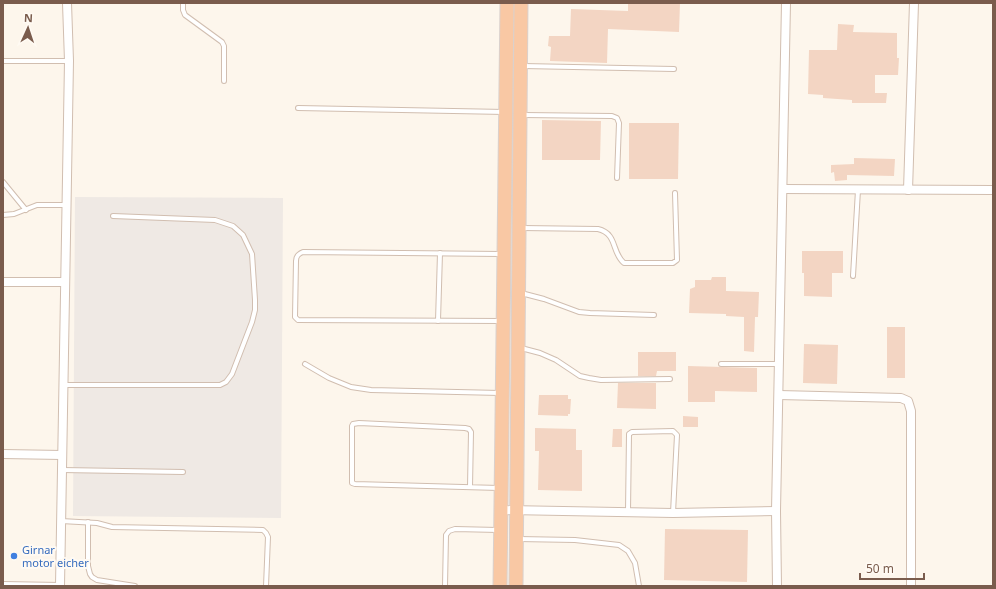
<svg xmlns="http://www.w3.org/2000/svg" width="996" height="589" viewBox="0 0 996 589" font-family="'Noto Sans',sans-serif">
	<rect width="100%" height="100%" fill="#fdf6ec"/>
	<path fill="#efe9e4" d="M75 197 283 198 281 518 73 516Z"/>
	<g fill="#f3d5c3">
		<path d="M628 3H680L679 32 608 29 607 63 550 61 551 47 548 46 549 36H570L571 9 628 11Z"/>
		<path d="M838 24 854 25 853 32 897 33V58H899L898 75H875V93H887L886 103H852V100L823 98V95L808 94 809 50H837Z"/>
		<path d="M542 120 601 121 600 160H542Z"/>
		<path d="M629 123H679L678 179H629Z"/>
		<path d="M854 158 895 159 894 176 847 175V180L835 181 834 172 831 173V165L854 164Z"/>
		<path d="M802 251H843V273H832V297L804 296V273H802Z"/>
		<path d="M712 277H726V291L759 292 758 317H755L754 352 744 351V317L726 316V314L689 313 690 289 695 287V280H711Z"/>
		<rect x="887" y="327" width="18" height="51"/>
		<path d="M804 344 838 345 837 384 803 383Z"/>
		<path d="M638 352H676V371H657L656 376H638Z"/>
		<path d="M688 366 757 368V392L715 391V402H688Z"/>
		<path d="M618 383H656V409L617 408Z"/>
		<path d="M539 395H568V399H571L570 414H568V416L538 415Z"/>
		<path d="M683 416 698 417V427H683Z"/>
		<path d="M535 428 576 429V450H582V491L538 490 539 451H535Z"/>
		<path d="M613 429H622V447H612Z"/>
		<path d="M665 529 748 530 747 582 664 580Z"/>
	</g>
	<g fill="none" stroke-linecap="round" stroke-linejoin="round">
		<defs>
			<g id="service">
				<path d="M183 3V10L185 15 222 42 224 46V81"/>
				<path d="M3 61H69"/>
				<path d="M523 66 674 69"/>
				<path d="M298 108 505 112"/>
				<path d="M523 115 612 116 617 118 619 123 617 178"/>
				<path d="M3 182 26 210"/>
				<path d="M3 215 14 214 37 205H66"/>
				<path d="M522 228 598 229C618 234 611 252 624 263H673L677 260 675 193"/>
				<path d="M853 276 858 190"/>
				<path d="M521 293 544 299 579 312 590 313 654 315"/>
				<path d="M438 321 440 253"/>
				<path d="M501 321 298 320 295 317 296 261C296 256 298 254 303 252L501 254"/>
				<path d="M521 348 540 353 556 360 580 376 589 378 601 380 670 379"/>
				<path d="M305 364 329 378 351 387 371 390 500 393"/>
				<path d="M721 364H779"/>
				<path d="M63 385H220L226 382 232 374 252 322 255 310V300L252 254 243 235 233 226 215 220 113 216"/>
				<path d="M62 470 183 472"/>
				<path d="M470 487 471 432 469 429 465 428 359 423 353 424 352 426V483L355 484 499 488"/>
				<path d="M628 512 629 434 632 432 673 431 677 435 673 513"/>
				<path d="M61 521 97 523 112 527 263 530 266 533 268 537 266 586"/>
				<path d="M88 522V566L90 574 92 577 97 580 135 586"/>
				<path d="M518 539 575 540 619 545 628 551 635 563 639 586"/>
				<path d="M3 584 60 585"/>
				<path d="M445 586 446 535 449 531 455 529 498 530"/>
			</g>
			<g id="minor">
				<path d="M783 189 993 190"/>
				<path d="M908 190 914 3"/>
				<path d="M3 282H65"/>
				<path d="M779 395 901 398 908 401 911 411V586"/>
				<path d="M3 454 62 455"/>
				<path d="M501 510 673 513 776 511"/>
				<path d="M60 586 69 61 67 3"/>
				<path d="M777 586 776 511 786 3"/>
			</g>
			<g id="trunk">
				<path d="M500 586 507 3"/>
				<path d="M516 586 521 3"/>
			</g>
		</defs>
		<use href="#service" stroke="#d1beb0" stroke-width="6"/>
		<use href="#minor" stroke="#d1beb0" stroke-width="10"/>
		<use href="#trunk" stroke="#dad1cd" stroke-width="15"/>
		<use href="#service" stroke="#fff" stroke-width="4"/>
		<use href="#minor" stroke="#fff" stroke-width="8"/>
		<use href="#trunk" stroke="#f9c8a4" stroke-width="13"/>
	</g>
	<circle fill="#3f7fe0" stroke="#fffaf3" stroke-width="1.5" cx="14" cy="556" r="4"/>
	<g text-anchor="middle" stroke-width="4" stroke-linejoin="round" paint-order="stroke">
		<g font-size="11" fill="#366cbe" stroke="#fffaf3" text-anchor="start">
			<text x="22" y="554">Girnar<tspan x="22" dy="13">motor eicher</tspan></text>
		</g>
	</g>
	<rect width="996" height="589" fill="none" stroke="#7a5c4d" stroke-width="8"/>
	<g transform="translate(28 28) rotate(3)" stroke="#fffaf3" stroke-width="3" paint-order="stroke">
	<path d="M0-3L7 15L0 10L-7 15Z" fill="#7a5c4d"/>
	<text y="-6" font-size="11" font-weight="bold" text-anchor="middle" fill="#7a5c4d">N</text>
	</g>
	<path d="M860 573v6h64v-6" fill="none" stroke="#7a5c4d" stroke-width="2"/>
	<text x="866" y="573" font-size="12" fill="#7a5c4d" stroke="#fffaf3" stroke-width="3" paint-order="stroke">50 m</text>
</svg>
